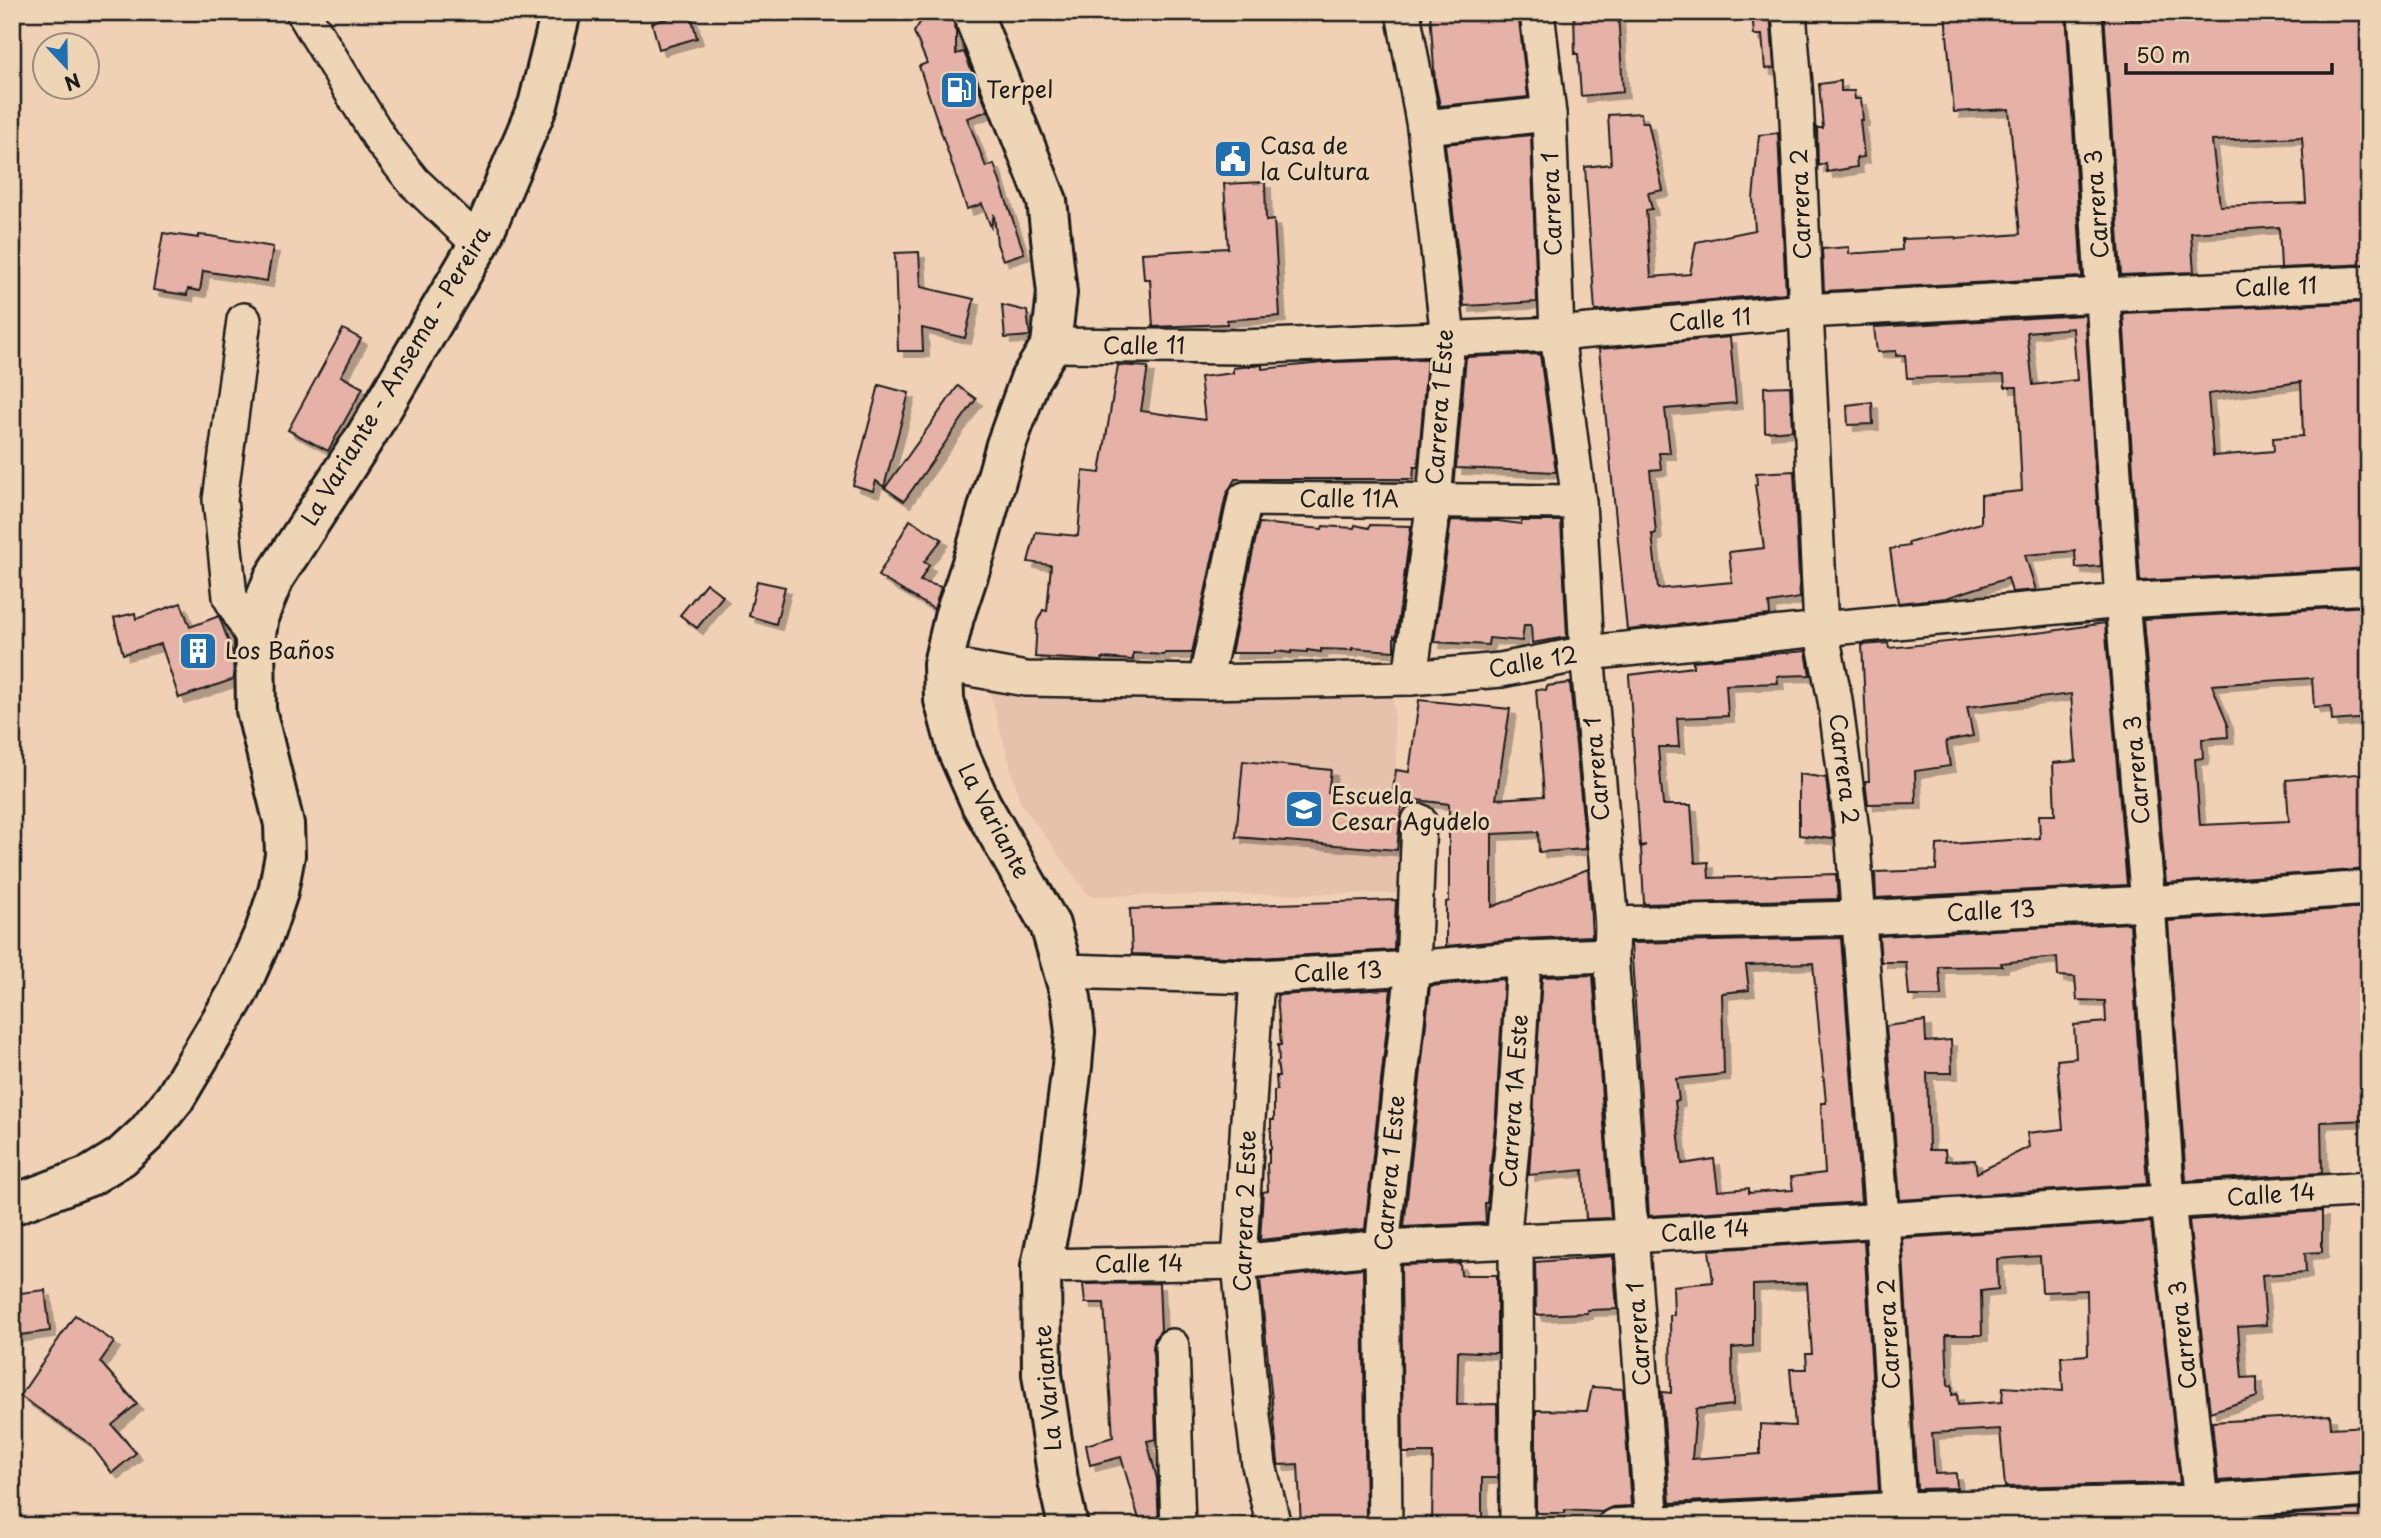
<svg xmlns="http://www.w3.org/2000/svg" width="2381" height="1538" viewBox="0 0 2381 1538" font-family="'Playpen Sans',sans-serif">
	<defs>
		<filter id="shadow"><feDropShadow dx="6" dy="6" stdDeviation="0" flood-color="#0004"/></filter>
	</defs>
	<rect width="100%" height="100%" fill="#f1d1b6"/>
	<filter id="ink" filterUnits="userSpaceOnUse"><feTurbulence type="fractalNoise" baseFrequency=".0143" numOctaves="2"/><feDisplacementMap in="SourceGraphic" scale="14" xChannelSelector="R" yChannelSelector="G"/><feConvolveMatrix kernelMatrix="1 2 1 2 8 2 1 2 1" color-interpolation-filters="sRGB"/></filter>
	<g filter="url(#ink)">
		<path fill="#e6c1ac" d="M989 689 1393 694 1402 893 1089 896 1020 802Z"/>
		<g fill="#e6b2a7" stroke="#1c1c1c" stroke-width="2" fill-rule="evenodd" filter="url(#shadow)">
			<path d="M690 12 697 38 659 49 652 23Z"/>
			<path d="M1430 12H1518L1528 97 1440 106 1435 82Z"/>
			<path d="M1574 12H1618L1623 92 1581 96 1578 54H1575Z"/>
			<path d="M1752 12H1770L1774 68 1765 69 1762 35H1754Z"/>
			<path d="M1945 12H2066L2082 277 1824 291 1822 249 1849 247V254L1902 250V239L1956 237V239L2020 234 2009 109 1954 112Z"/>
			<path d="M2104 12H2124L2125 20 2174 18V12H2369V264L2281 268 2279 227 2191 233 2194 272 2121 275ZM2302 137 2306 203 2220 206 2212 141Z"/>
			<path d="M951 13 956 30V54L964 52 988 111 967 118 986 167 994 164 1024 253 1003 260 997 244 994 214 991 227 982 204 967 209 919 66 927 63 914 32 925 15Z"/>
			<path d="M1841 81V91H1854L1855 99H1861L1863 120H1860L1864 157 1856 158 1857 167 1827 172 1826 163 1818 166 1817 128H1823L1819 84Z"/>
			<path d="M1641 113 1642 122H1648L1663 190 1648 193 1652 209 1646 210 1651 277 1690 274 1696 242 1755 230 1753 199 1759 135 1778 133 1786 293 1595 311 1585 167 1611 164 1608 115Z"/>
			<path d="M1531 135 1537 302 1464 306 1445 144Z"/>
			<path d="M1265 182 1266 221 1274 220 1280 316 1227 320V324L1153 327 1150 279H1144L1142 253 1228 248 1224 184Z"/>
			<path d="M163 233 199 238V235L210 236 273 247 267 281 203 271 200 291 188 289 187 295 153 290Z"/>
			<path d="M919 252 921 287 974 299 965 338 922 328 923 351H898L895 253Z"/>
			<path d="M2369 302V568L2140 581 2123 313ZM2301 382 2303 436 2273 438 2274 451 2213 456 2208 394Z"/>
			<path d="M1002 305 1027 311 1030 336 1005 338Z"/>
			<path d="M2085 315 2101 566 2076 568 2075 551 2025 555 2036 590 2012 592 2008 578 1946 598 1898 603 1890 549 1909 546 1908 543 1981 523V495L2022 491 2017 387H2005L2004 375 1907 378 1905 355 1896 356V351L1877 352 1874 327ZM2073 328 2077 380 2033 385 2027 332Z"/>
			<path d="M343 329 361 339 341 376 363 388 328 451 288 430Z"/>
			<path d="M1730 337 1736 403 1665 409 1670 453H1659L1661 469 1650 470 1656 534H1652L1658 589 1732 582 1729 552 1764 548 1755 485H1757L1756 473 1794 471 1800 598 1769 603 1770 615 1627 630 1599 349Z"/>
			<path d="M1540 354 1556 472 1456 468 1466 357Z"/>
			<path d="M1427 359 1418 467H1414L1413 479H1235L1226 495 1192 653H1165L1164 655 1133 653V660L1102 658V661L1035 657 1037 622 1043 610 1047 611 1051 565 1028 562 1036 532 1078 536 1083 471 1100 473 1118 365 1148 367 1141 411 1205 420 1200 377 1233 373V368L1252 366 1262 365V369L1333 362Z"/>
			<path d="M879 385 909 393 884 487 876 481 873 491 853 485Z"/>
			<path d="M958 386 976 399 904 501 885 488Z"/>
			<path d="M1790 386 1792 430 1765 432 1764 387Z"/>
			<path d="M1872 402 1873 424 1848 425 1847 405Z"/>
			<path d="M910 520 942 539 924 562 929 565 920 581 941 587 934 609 878 576Z"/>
			<path d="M1451 520 1498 521 1521 524 1522 521H1561L1567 637 1532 643 1531 625H1524L1522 641 1489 638 1488 645 1434 642Z"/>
			<path d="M1259 523 1322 529 1323 526 1354 528 1355 525 1369 528 1370 525 1411 526 1396 637 1394 636V651L1352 648V650L1321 649V652L1307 650V652L1291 651V653L1276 651V653H1231Z"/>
			<path d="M757 581 785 587 776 624 749 616Z"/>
			<path d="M706 583 723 596 697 628 680 615Z"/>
			<path d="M181 603 190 627 219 616 233 654 234 679 179 698 161 644 123 654 114 618 135 613 136 619Z"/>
			<path d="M2369 606V718L2332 721 2331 706 2314 707 2312 678 2212 685 2227 723 2228 737 2202 739 2203 758 2195 759 2200 825 2289 821 2286 780 2369 773V869L2166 883 2143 619Z"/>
			<path d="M2105 623 2127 885 1876 898 1875 872 1936 870 1937 845 2040 838 2039 815H2055L2053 763 2076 761 2071 694 1967 707 1973 736 1946 741 1950 766 1915 771 1916 803 1868 804 1865 781H1869L1862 645 1888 643 1889 648 2045 632Z"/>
			<path d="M1806 651 1810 675 1777 676 1778 683 1726 685 1728 716 1677 718 1679 747H1658L1663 805H1691L1695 863 1708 862 1709 878 1836 874 1838 899 1644 904 1641 847 1646 845 1640 846 1629 675 1693 667V661Z"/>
			<path d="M1570 683 1586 849 1539 852 1538 832 1492 834V907L1588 869 1592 936 1522 939 1446 946V902L1449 901V804L1392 797 1396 770 1409 772 1419 700 1510 709 1496 799 1544 796 1536 689 1546 690 1547 686Z"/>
			<path d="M1243 761 1331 770 1328 793 1402 800 1397 850 1236 837Z"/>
			<path d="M1799 774 1826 778 1833 839 1799 835Z"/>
			<path d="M1396 900 1394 950 1257 958 1132 954 1130 909Z"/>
			<path d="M2369 907V1120L2321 1122 2322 1173 2186 1181 2168 921Z"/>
			<path d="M2130 923 2147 1184 1900 1200 1886 1026 1925 1021 1926 1042 1951 1040 1952 1073H1927L1929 1150H1945L1946 1161 1975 1160 1977 1173 2029 1147 2027 1133 2063 1129 2057 1060 2076 1058 2074 1025 2106 1022 2105 1001 2077 1000 2075 977 2058 976 2057 957 2001 963 2002 966 1939 967 1941 996H1909L1906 962H1881L1879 936Z"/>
			<path d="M1841 938 1861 1202 1649 1216 1631 943ZM1813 963 1826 1103H1821L1825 1173 1791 1177 1793 1190 1749 1193V1188L1718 1191 1714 1159 1682 1164 1675 1101 1679 1100 1676 1079 1724 1074 1722 993 1749 990 1746 965Z"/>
			<path d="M1593 975 1611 1218 1586 1219 1583 1170 1529 1175 1542 977Z"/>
			<path d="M1504 979 1496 1114 1487 1203H1485L1486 1223 1404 1227 1430 986Z"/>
			<path d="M1391 989 1365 1229 1260 1240 1263 1192 1268 1191 1267 1164 1269 1163V1149H1271V1120H1274V1091L1277 1090 1276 1076H1279L1277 1062 1279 1061 1278 1045H1281L1277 995Z"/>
			<path d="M2322 1211V1252L2305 1253 2306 1272 2262 1275 2266 1325 2238 1327 2242 1378 2257 1377V1397L2210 1412 2189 1220Z"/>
			<path d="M2151 1222 2180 1483 2005 1487 2000 1429 1932 1433 1935 1474 1956 1473 1957 1488 1917 1489 1902 1238ZM2040 1256 2042 1292 2087 1290 2088 1355 2061 1357 2063 1391 2003 1387 2002 1402 1958 1405 1957 1394 1952 1395V1385L1948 1386 1946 1335H1982L1981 1291 1998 1289 1997 1259Z"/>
			<path d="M1864 1240 1879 1491 1670 1503 1662 1392 1671 1393 1670 1315H1674L1673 1286 1713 1282 1709 1250ZM1807 1283 1812 1354H1806L1807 1369H1790L1795 1426 1760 1424V1454L1692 1459 1696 1409 1733 1405 1732 1348 1753 1346V1285Z"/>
			<path d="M1613 1256 1617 1309 1587 1310V1313L1536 1315 1535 1262Z"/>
			<path d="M1460 1263 1461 1275H1497V1353L1458 1351 1457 1405 1497 1404 1498 1478H1482V1526H1432L1433 1453H1403L1401 1265Z"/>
			<path d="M1363 1268 1366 1526H1301L1298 1464 1279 1465 1278 1462 1260 1279Z"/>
			<path d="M1159 1283 1161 1330 1155 1338 1153 1347 1156 1439 1147 1441 1157 1479 1159 1526H1141L1121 1457 1090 1465 1086 1445 1113 1437 1104 1303H1085L1083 1284Z"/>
			<path d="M45 1290 50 1331 12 1336V1294Z"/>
			<path d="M75 1315 114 1342 100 1362 137 1404 112 1425 136 1453 112 1473 90 1444 20 1396Z"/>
			<path d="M1592 1387 1623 1389 1631 1506 1612 1507 1602 1512 1565 1510V1513H1536V1410L1587 1411Z"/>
			<path d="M2330 1415 2331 1428 2369 1426V1471L2218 1481 2212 1422Z"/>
			<path d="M2369 1509V1526H2221V1520Z"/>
			<path d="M2183 1522V1526H2008Z"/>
		</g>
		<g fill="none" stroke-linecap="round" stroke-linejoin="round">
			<defs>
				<g id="minor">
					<path d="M303 12 382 142 414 182 479 244"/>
					<path d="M1403 12 1424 127 1448 338 1434 500 1410 678"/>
					<path d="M1537 12 1549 114 1557 334 1579 502 1587 653 1612 924 1611 955 1652 1526"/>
					<path d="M1789 12 1796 98 1821 629 1835 700 1852 831 1882 1218 1900 1526"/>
					<path d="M2085 12 2122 601 2148 903 2168 1202 2201 1502 2202 1526"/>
					<path d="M1424 127 1549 114"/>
					<path d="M244 320 220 500 230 597 255 641"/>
					<path d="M1051 345 1242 347 1557 334 1805 311 2103 295 2369 283"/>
					<path d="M943 664 1026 679 1205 682 1410 678 1501 670 1587 653 1821 629 2122 601 2369 587"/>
					<path d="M1205 682 1245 499 1579 502"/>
					<path d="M1612 924 1859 918 2148 903 2369 888"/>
					<path d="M1064 971 1257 977 1413 968 1524 958 1611 955"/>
					<path d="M1257 977 1239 1262 1252 1408 1259 1465 1274 1526"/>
					<path d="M1516 1242 1517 1526"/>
					<path d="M1503 1243 1515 1115 1524 958"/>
					<path d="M1041 1266 1239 1262 1382 1247 1632 1236 2369 1189"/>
					<path d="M1172 1346 1178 1526"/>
					<path d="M1385 1526 1382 1247 1413 968 1419 821"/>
					<path d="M1614 1526 1900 1509 2201 1502 2369 1490"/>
				</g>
				<g id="major">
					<path d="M972 12 1047 201 1057 293 1051 345 1030 379 1006 445 975 554 954 617 943 664 944 700 958 752 981 804 1050 925 1071 998 1075 1032 1072 1066 1056 1194 1041 1266 1042 1374 1058 1480 1068 1526"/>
					<path d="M12 1205 90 1176 121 1157 146 1134 175 1098 238 992 265 931 278 892 285 855 284 824 256 710 255 641 259 615 274 578 367 434 479 244 538 105 561 12"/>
				</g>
			</defs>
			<use href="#minor" stroke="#1c1c1c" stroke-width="38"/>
			<use href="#major" stroke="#1c1c1c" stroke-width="44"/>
			<use href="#minor" stroke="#eed5b6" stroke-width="33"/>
			<use href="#major" stroke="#eed5b6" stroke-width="38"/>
		</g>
	</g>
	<defs>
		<symbol id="fuel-square" viewBox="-11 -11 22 22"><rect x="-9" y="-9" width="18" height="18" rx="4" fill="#1f6fb2" stroke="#eed5b6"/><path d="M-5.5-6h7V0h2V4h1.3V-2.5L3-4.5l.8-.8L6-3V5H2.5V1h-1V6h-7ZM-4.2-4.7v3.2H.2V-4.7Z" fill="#fff"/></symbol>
		<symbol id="civic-square" viewBox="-11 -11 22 22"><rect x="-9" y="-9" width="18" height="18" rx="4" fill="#1f6fb2" stroke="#eed5b6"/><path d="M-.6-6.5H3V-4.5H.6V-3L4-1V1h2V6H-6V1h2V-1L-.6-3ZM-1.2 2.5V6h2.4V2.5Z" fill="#fff"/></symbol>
		<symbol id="building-square" viewBox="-11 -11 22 22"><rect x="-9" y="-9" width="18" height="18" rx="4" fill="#1f6fb2" stroke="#eed5b6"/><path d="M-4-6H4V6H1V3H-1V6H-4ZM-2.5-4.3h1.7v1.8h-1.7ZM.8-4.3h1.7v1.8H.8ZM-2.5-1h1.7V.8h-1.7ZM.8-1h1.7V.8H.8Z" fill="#fff"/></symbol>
		<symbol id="school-square" viewBox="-11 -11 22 22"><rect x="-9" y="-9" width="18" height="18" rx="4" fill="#1f6fb2" stroke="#eed5b6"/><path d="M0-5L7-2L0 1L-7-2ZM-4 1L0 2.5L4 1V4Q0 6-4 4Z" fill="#fff"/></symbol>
	</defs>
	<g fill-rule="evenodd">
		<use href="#fuel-square" x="937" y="68" width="44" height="44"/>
		<use href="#civic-square" x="1211" y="137" width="44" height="44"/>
		<use href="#building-square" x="176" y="629" width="44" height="44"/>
		<use href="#school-square" x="1282" y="787" width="44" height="44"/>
	</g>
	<g text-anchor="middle" stroke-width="6" stroke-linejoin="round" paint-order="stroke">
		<g font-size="23" fill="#1c1c1c" stroke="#eed5b6" text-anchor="start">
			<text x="986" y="98">Terpel</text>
			<text x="1260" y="154">Casa de<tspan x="1260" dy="26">la Cultura</tspan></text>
			<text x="225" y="659">Los Baños</text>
			<text x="1331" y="804">Escuela<tspan x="1331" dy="26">Cesar Agudelo</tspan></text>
		</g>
		<g font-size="23" fill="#1c1c1c" stroke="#eed5b6">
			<text transform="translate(1552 204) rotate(-92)" y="8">Carrera 1</text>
			<text transform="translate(1801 204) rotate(-92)" y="8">Carrera 2</text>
			<text transform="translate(2097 204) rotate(-94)" y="8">Carrera 3</text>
			<text transform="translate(2276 287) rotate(-2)" y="8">Calle 11</text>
			<text transform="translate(1710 320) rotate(-5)" y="8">Calle 11</text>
			<text x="1144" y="354">Calle 11</text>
			<text transform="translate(396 376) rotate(-59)" y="8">La Variante - Ansema - Pereira</text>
			<text transform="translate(1440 407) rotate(-86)" y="8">Carrera 1 Este</text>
			<text x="1349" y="507">Calle 11A</text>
			<text transform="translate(1533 662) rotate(-10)" y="8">Calle 12</text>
			<text transform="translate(1597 769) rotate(-95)" y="8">Carrera 1</text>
			<text transform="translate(1844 769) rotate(83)" y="8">Carrera 2</text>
			<text transform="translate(2137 770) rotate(-95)" y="8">Carrera 3</text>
			<text transform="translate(994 821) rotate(62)" y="8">La Variante</text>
			<text transform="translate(1991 911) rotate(-3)" y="8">Calle 13</text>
			<text transform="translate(1338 972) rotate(-3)" y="8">Calle 13</text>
			<text transform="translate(1514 1101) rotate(-86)" y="8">Carrera 1A Este</text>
			<text transform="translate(1390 1173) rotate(-85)" y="8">Carrera 1 Este</text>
			<text transform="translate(2271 1195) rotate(-4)" y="8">Calle 14</text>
			<text transform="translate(1245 1211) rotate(-88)" y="8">Carrera 2 Este</text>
			<text transform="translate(1705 1231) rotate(-4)" y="8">Calle 14</text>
			<text transform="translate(1139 1264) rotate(-1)" y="8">Calle 14</text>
			<text transform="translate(1639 1334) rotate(-94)" y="8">Carrera 1</text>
			<text transform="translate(1889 1334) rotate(-93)" y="8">Carrera 2</text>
			<text transform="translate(2183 1335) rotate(-96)" y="8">Carrera 3</text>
			<text transform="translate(1048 1388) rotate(-95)" y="8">La Variante</text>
		</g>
	</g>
	<rect width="2381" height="1538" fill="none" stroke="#eed5b6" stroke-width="42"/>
	<rect x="21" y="21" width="2339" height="1496" fill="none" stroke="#1c1c1c" stroke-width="2.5" filter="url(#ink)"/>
	<g transform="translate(66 66) rotate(158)"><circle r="33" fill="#eed5b6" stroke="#9a8b78" stroke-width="2"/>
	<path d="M0-5L12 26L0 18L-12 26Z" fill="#1f6fb2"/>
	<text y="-10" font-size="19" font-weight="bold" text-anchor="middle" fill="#1c1c1c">N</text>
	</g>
	<path d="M2126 63v10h206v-10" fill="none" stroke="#1c1c1c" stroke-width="3.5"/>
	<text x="2136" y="63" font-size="21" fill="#1c1c1c" stroke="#eed5b6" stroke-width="5" paint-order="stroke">50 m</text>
</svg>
